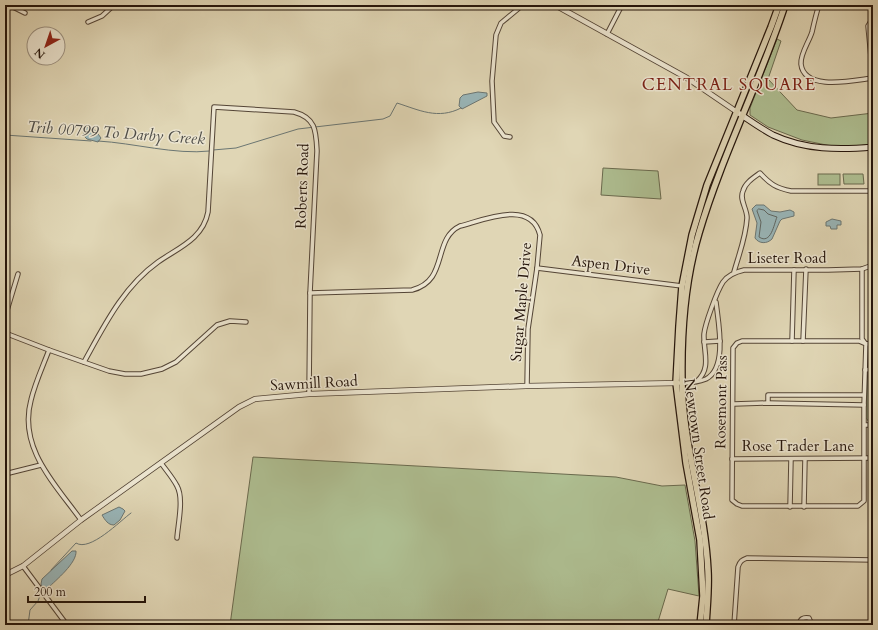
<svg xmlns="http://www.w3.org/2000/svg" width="878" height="630" viewBox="0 0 878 630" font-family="Cardo,serif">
	<rect width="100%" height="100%" fill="#e0d6b5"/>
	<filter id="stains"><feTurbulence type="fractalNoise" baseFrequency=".005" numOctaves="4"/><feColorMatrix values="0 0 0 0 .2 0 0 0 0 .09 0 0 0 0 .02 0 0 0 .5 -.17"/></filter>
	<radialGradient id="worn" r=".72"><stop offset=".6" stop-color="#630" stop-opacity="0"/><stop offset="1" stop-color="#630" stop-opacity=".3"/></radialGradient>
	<g fill="#aebe91" stroke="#6a6a4e">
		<path d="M777 39 781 41 768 79 797 110 831 118 873 113V144L841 148 802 140 768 127 750 115V108Z"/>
		<path d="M603 168 658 171 661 199 601 195Z"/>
		<rect x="818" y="174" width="22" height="11"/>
		<path d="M843 174H863L864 184H844Z"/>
		<path d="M871 371H873V422H869L866 418 867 380 868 373Z"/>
		<path d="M253 457 616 477 662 486 685 485 695 541 699 596 668 589 657 625H230Z"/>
	</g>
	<g fill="#99b6b9" stroke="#6b7673">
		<path d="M478 92 487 93V96L462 109 459 106 460 98 463 95Z"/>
		<path d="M87 127C94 126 97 133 101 138L98 142 87 139 84 136 83 130Z"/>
		<path d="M756 205H764L771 211 780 212 790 210 794 212V216L782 219 780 221 772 239C767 244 759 244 755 238L757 223 752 209Z"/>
		<path d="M832 219 841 221V225H837V229H831L830 226H826V222Z"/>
		<path d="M119 507 123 509 125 511 120 520 114 525C108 525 105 520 102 515Z"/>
		<path d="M72 551H76C77 563 56 580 48 588H42L41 584 42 579Z"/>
	</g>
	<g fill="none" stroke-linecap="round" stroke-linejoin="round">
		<path stroke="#5f6662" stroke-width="1" d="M759 209 764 210 768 214 777 217C774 224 771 245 759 237L761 222 757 211Z"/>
		<g stroke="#6b7673" stroke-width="1">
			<path d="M5 135 91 141"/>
			<path d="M98 141C134 143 175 155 210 151"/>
			<path d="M213 150 236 148 298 129 383 119 390 116 397 103C419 110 438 120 461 108"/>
			<path d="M51 570 76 543C90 552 120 521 131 513"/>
			<path d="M28 625 30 610 38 601 41 593"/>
		</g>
		<defs>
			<g id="minor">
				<path d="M9 5 25 13"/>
				<path d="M819 5C816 14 814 23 812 32 809 42 800 54 801 64 804 92 855 80 873 78"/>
				<path d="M88 22 102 16 114 5"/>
				<path d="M607 34 622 5"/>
				<path d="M873 78 868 26 873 18"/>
				<path d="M510 137 504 136 494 122 492 81 496 35 501 23 518 9 520 5"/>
				<path d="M537 268 682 286"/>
				<path d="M862 269V339L865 343"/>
				<path d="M734 272C739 254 746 237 747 218 747 208 739 200 743 191 745 183 753 178 760 173 770 184 776 188 791 191H873"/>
				<path d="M310 293 412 290C449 281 432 239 460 226 484 220 531 199 540 235L537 268 528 329 527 386"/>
				<path d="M5 317 18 274"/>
				<path d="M5 333 49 350 109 371 125 374H141L162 369 176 362 217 325 230 321 246 322"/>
				<path d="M742 341H859L866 344 864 405V501L858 506H742L737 504 732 500 733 348 737 343Z"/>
				<path d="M792 341 794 270"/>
				<path d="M803 341 806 269"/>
				<path d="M704 342 720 341"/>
				<path d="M866 344 873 343"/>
				<path d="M49 350C43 366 35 383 31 400 18 448 55 484 81 520"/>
				<path d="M84 362C104 326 123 287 158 262 178 248 203 239 208 212L214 107 294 112C316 118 316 131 317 151L310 293 309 394"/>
				<path d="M865 370 873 369"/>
				<path d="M697 381C712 368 703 351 704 334 705 324 717 291 723 282 728 275 735 272 744 270H828L862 269 873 265"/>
				<path d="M682 383C689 383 699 382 706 379 728 368 718 321 716 302"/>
				<path d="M768 403V395H864"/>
				<path d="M734 404 768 403 864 405"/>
				<path d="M865 425H873"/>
				<path d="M732 459 873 458"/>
				<path d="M161 463C166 470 173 478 177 486 184 498 178 524 177 538"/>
				<path d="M5 474 41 465"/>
				<path d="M790 507 791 459"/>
				<path d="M804 507 805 459"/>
				<path d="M23 566 67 625"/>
				<path d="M734 625 738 567C740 561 742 560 747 558L873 560"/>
				<path d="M799 625C800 619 803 617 809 618L812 625"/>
			</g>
			<g id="tertiary">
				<path d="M555 5 687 78 737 112"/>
				<path d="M5 575 23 566 81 520 239 407 255 399 309 394 526 386 678 383"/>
			</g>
			<path id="secondary" d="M737 112C749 120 760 128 773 135 805 150 839 150 873 147"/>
			<g id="primary">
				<path d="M700 625 703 596 700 540 686 463 676 383 679 326 682 286 692 235 707 185 771 27 779 5"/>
				<path d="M706 625C707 607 709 589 708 571 705 507 683 446 682 383 681 335 685 280 699 233 722 155 760 82 785 5"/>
			</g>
		</defs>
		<use href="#minor" stroke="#544536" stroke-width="5.5"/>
		<use href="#tertiary" stroke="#544536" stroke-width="6"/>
		<use href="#secondary" stroke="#25150b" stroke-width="7"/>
		<use href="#primary" stroke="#25150b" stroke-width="8"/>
		<use href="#minor" stroke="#ebe4cf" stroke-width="3.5"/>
		<use href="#tertiary" stroke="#ebe4cf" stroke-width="4.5"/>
		<use href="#secondary" stroke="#ebe4cf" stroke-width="5"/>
		<use href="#primary" stroke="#e0d6b5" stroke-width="5.5"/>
	</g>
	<g text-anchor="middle" stroke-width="3" stroke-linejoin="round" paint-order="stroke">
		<g font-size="15" fill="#25150b" stroke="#ebe4cf">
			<text transform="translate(302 186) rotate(-88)" y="5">Roberts Road</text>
			<text x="787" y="263">Liseter Road</text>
			<text transform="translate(611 265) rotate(7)" y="5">Aspen Drive</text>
			<text transform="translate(521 302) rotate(-85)" y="5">Sugar Maple Drive</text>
			<text transform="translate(314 383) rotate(-3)" y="5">Sawmill Road</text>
			<text transform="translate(721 402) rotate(-89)" y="5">Rosemont Pass</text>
			<text x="798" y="451">Rose Trader Lane</text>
			<text transform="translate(699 449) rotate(82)" y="5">Newtown Street Road</text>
		</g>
		<g font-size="16" font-style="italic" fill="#4e4d48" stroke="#ebe4cf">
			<text transform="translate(116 132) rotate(4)" y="6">Trib 00799 To Darby Creek</text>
		</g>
		<g font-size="17" letter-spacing="1" fill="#7a1f14" stroke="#ebe4cf">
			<text x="729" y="90">CENTRAL SQUARE</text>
		</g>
	</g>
	<rect width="878" height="630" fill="none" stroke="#e0d6b5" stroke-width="20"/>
	<rect x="6" y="6" width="866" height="618" fill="none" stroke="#25150b" stroke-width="2"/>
	<rect x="10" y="10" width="858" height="610" fill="none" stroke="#25150b"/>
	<g transform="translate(46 46) rotate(220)"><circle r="19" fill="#ebe4cf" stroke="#9c9181"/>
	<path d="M0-3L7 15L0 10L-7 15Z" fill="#8f2418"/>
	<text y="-6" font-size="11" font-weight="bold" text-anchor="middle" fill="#25150b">N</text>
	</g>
	<path d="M28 596v6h117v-6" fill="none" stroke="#25150b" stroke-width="2"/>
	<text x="34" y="596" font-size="12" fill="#25150b" stroke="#ebe4cf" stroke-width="3" paint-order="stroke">200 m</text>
	<rect width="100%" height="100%" filter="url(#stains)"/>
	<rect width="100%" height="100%" fill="url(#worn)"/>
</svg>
